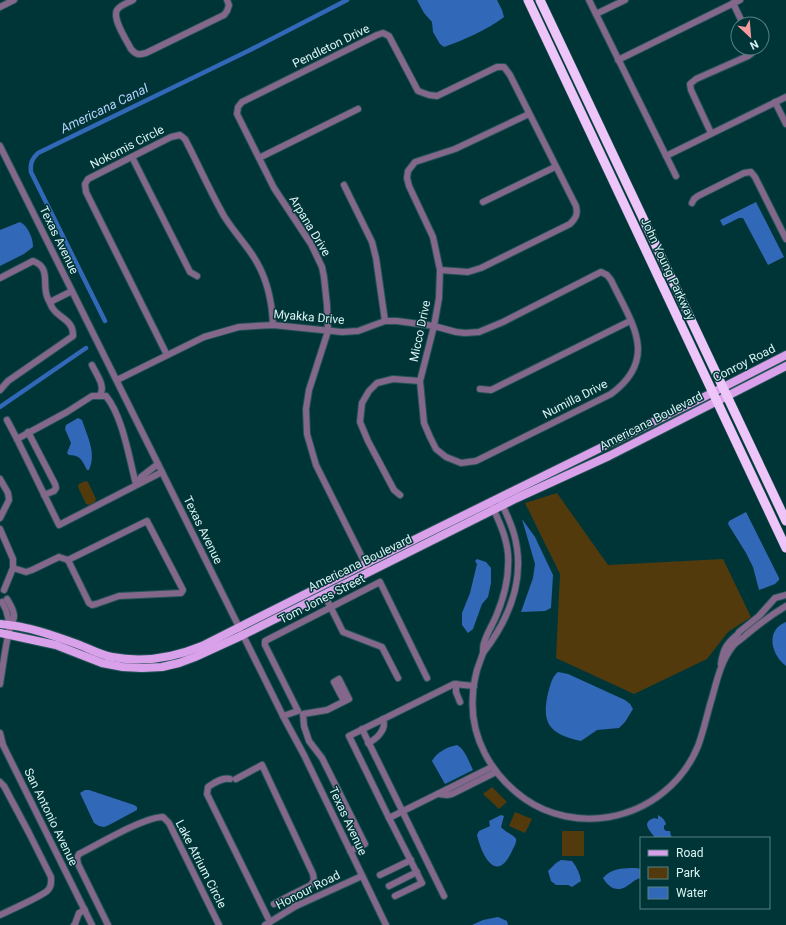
<svg xmlns="http://www.w3.org/2000/svg" width="786" height="925" viewBox="0 0 786 925" font-family="Roboto,sans-serif">
	<rect width="100%" height="100%" fill="#003537"/>
	<g fill="#533a0c">
		<path d="M85 481 88 482 96 499 95 502 89 505 86 504 78 487 79 484Z"/>
		<path d="M557 493 608 565 723 559 751 617 728 632 707 659 634 694 556 658 560 574 525 503Z"/>
		<path d="M492 787 507 802 499 809 483 794Z"/>
		<path d="M515 812 532 819 525 833 509 826Z"/>
		<rect x="562" y="831" width="22" height="25"/>
	</g>
	<g fill="#3268b8">
		<path d="M417 0H497L502 10 504 17C487 30 464 40 444 47L440 44 433 32 432 22 424 13Z"/>
		<path d="M756 202 784 257 768 265 743 218H739L723 226 720 220Z"/>
		<path d="M20 222C28 226 33 238 33 247L24 254 0 266V230Z"/>
		<path d="M78 418 82 420C87 436 97 453 89 470H87C82 460 80 455 69 455L67 453 71 443 65 429 66 425Z"/>
		<path d="M746 512 779 578V580L775 584 759 590 753 567 746 553 728 524 729 521Z"/>
		<path d="M522 519 535 537 553 575 551 608 545 611 521 612 533 578 535 564Z"/>
		<path d="M477 559 486 562 491 568V583L488 597 482 604 473 629 468 633 462 625V613L470 593 477 564 475 561Z"/>
		<path d="M786 622V666C771 655 765 630 786 622Z"/>
		<path d="M558 672 568 674 625 700 630 704 633 709 625 722 619 728 597 730 581 741C550 734 541 724 548 693 551 684 551 678 558 672Z"/>
		<path d="M457 745C465 749 469 762 473 770L445 784 432 761C437 752 447 747 457 745Z"/>
		<path d="M85 790H89L134 805 137 807V810L109 825 104 827 99 826 94 823 80 793Z"/>
		<path d="M501 815 504 816 501 827C504 831 515 836 516 839 517 842 514 847 512 851 497 884 482 857 477 835L479 831 490 826 489 821Z"/>
		<path d="M658 815C662 817 665 820 666 824L664 826V829L666 831H670L671 836 674 838H655C651 831 640 823 654 818L658 819Z"/>
		<path d="M561 860 572 861C577 867 580 874 581 881L572 887 568 885H556L551 881 548 871 556 863Z"/>
		<path d="M636 868 641 869V878C635 879 632 883 627 886 617 893 608 887 603 878 611 868 624 868 636 868Z"/>
		<path d="M498 917 507 921 508 925H472L483 920Z"/>
	</g>
	<g fill="none" stroke-linecap="round" stroke-linejoin="round">
		<g stroke="#3268b8" stroke-width="4.5">
			<path d="M105 321 31 172C30 163 32 159 38 153L248 51 347 0"/>
			<path d="M0 407 86 348"/>
		</g>
		<defs>
			<g id="minor">
				<path d="M133 0C128 3 120 5 117 10 112 19 127 41 131 49 136 55 139 55 146 53L224 15 227 11 229 5 227 0"/>
				<path d="M589 0 676 176"/>
				<path d="M733 3 743 24"/>
				<path d="M0 7 14 0"/>
				<path d="M596 14 625 0"/>
				<path d="M618 60 740 0"/>
				<path d="M775 102 786 124"/>
				<path d="M711 133 691 90 690 84 696 79 748 56 752 53 754 48"/>
				<path d="M0 146 239 627 283 716 304 755 386 925"/>
				<path d="M666 156 786 97"/>
				<path d="M132 157 190 272 197 276"/>
				<path d="M259 158 358 109"/>
				<path d="M344 185 372 242 376 258 385 321"/>
				<path d="M483 202 555 167"/>
				<path d="M692 203 694 199 698 196 744 173 751 172 755 177 786 239"/>
				<path d="M0 278 33 261C52 268 41 285 48 299 50 302 51 307 54 310 60 318 74 321 73 336L8 381 0 390"/>
				<path d="M50 302 72 291"/>
				<path d="M167 355 86 192 85 184 88 179 171 137 180 135 185 139C198 164 210 191 224 216 232 229 242 240 251 253 266 274 272 299 273 325"/>
				<path d="M92 365C96 374 106 386 100 395"/>
				<path d="M117 380 204 337 239 327 273 325 342 332 358 331 385 321H397L434 326 456 332 465 333 479 332 503 322 601 272 607 275 611 280C631 322 660 358 611 394L476 461 461 463 446 457 436 449 430 437 424 423 420 381 434 326 439 298 440 270 433 237 409 186 407 178 408 171 415 162 455 149 529 114"/>
				<path d="M480 389 491 390 630 321"/>
				<path d="M7 420 17 439"/>
				<path d="M28 432 55 484 56 488 54 491 44 495"/>
				<path d="M0 479 8 493 9 500 0 518"/>
				<path d="M136 484C129 458 123 417 106 396H92L67 412 17 439 59 525 162 472"/>
				<path d="M136 484 141 477 158 464"/>
				<path d="M400 495 394 490 368 441 360 422 362 403 369 391 377 383 393 379 420 381"/>
				<path d="M492 506C501 525 510 545 508 566 508 583 503 599 497 614 493 624 487 633 484 643 483 646 483 650 483 653 481 659 479 664 477 670 475 678 473 686 473 694 469 736 491 775 525 799 549 816 581 822 609 817 649 810 683 783 698 746 704 730 707 714 712 698 717 680 721 661 733 646 736 642 742 639 746 635 759 624 771 615 786 606"/>
				<path d="M147 521 183 590 181 593 119 596 96 604 92 605 89 603 68 560Z"/>
				<path d="M0 529 13 559V568L4 590"/>
				<path d="M13 568 26 572 32 570 59 557 68 560"/>
				<path d="M369 571 316 465 307 434 306 409 309 390 328 331 327 305 324 277 322 267 311 244 274 188 237 114 238 107 242 102 377 35 383 33 389 36 418 91 429 95 437 96 497 67H504L510 75 576 206C578 214 576 218 570 224L481 268 468 272 440 270"/>
				<path d="M324 594 343 632 382 647 398 678"/>
				<path d="M2 602 6 610 10 625"/>
				<path d="M739 632 759 616 775 598 786 595"/>
				<path d="M483 653C510 618 526 577 514 534 511 523 506 513 501 502"/>
				<path d="M721 664C723 649 727 643 738 634"/>
				<path d="M0 684C3 666 5 648 9 631 10 626 14 622 14 616 14 610 10 604 7 599"/>
				<path d="M456 684V692L460 702"/>
				<path d="M344 701 334 682 339 679 349 699 327 710 303 714 304 726 309 741 322 758 365 844 350 851"/>
				<path d="M283 716 298 711 265 645V641L380 582 427 678"/>
				<path d="M362 729 444 896"/>
				<path d="M0 733 3 745 92 925"/>
				<path d="M368 743C377 739 387 729 383 719"/>
				<path d="M230 779C222 777 214 783 208 787L207 794 270 922"/>
				<path d="M236 779 262 765 313 874 314 880 311 885 291 895 296 906"/>
				<path d="M0 782 4 786 29 833 51 877C51 882 52 886 48 890 43 896 10 910 0 915"/>
				<path d="M438 794 447 795 452 794 496 772"/>
				<path d="M389 818 492 767"/>
				<path d="M380 875 411 860"/>
				<path d="M389 886 417 872"/>
				<path d="M395 896 422 883 389 818 349 736 454 684 474 686"/>
				<path d="M274 904 291 895"/>
				<path d="M74 925 75 924 79 913 85 910"/>
				<path d="M108 925 78 864 77 858 79 854C99 844 144 817 163 817L169 823 219 925"/>
				<path d="M265 925 296 906 362 876"/>
			</g>
			<g id="major">
				<path d="M0 624C27 626 52 635 77 644 88 648 100 655 112 657 143 663 173 658 202 646L365 564 712 393 786 355"/>
				<path d="M0 633 56 645 102 663 123 667 142 668 162 667 179 663 195 657 243 635 517 498 609 456 786 366"/>
			</g>
			<g id="highway">
				<path d="M528 0 786 548"/>
				<path d="M540 0 786 521"/>
			</g>
		</defs>
		<use href="#minor" stroke="#235355" stroke-width="8"/>
		<use href="#major" stroke="#235355" stroke-width="10"/>
		<use href="#highway" stroke="#235355" stroke-width="10"/>
		<use href="#minor" stroke="#83688b" stroke-width="6"/>
		<use href="#major" stroke="#d9a1ea" stroke-width="8"/>
		<use href="#highway" stroke="#edc5f9" stroke-width="9"/>
	</g>
	<g text-anchor="middle" stroke-width="3" stroke-linejoin="round" paint-order="stroke">
		<g font-size="12" fill="#daf3f3" stroke="#003537">
			<text transform="translate(331 46) rotate(-26)" y="4">Pendleton Drive</text>
			<text transform="translate(127 147) rotate(-27)" y="4">Nokomis Circle</text>
			<text transform="translate(310 226) rotate(59)" y="4">Arpana Drive</text>
			<text transform="translate(59 240) rotate(64)" y="4">Texas Avenue</text>
			<text transform="translate(668 269) rotate(65)" y="4">John Young Parkway</text>
			<text transform="translate(309 317) rotate(5)" y="4">Myakka Drive</text>
			<text transform="translate(420 331) rotate(-78)" y="4">Micco Drive</text>
			<text transform="translate(744 363) rotate(-27)" y="4">Conroy Road</text>
			<text transform="translate(575 399) rotate(-27)" y="4">Numilla Drive</text>
			<text transform="translate(651 421) rotate(-27)" y="4">Americana Boulevard</text>
			<text transform="translate(203 530) rotate(64)" y="4">Texas Avenue</text>
			<text transform="translate(360 563) rotate(-26)" y="4">Americana Boulevard</text>
			<text transform="translate(322 599) rotate(-27)" y="4">Tom Jones Street</text>
			<text transform="translate(51 817) rotate(64)" y="4">San Antonio Avenue</text>
			<text transform="translate(348 821) rotate(65)" y="4">Texas Avenue</text>
			<text transform="translate(201 864) rotate(63)" y="4">Lake Atrium Circle</text>
			<text transform="translate(308 890) rotate(-27)" y="4">Honour Road</text>
		</g>
		<g font-size="13" font-style="italic" fill="#b4d0fb" stroke="#003537">
			<text transform="translate(104 108) rotate(-26)" y="5">Americana Canal</text>
		</g>
	</g>
	<rect x="640" y="837" width="130" height="72" fill="#003537" stroke="#578182"/>
	<rect x="648" y="850" width="20" height="6" fill="#d9a1ea" stroke="#578182"/>
	<text x="676" y="857" font-size="12" fill="#daf3f3">Road</text>
	<rect x="648" y="867" width="20" height="12" fill="#533a0c" stroke="#578182"/>
	<text x="676" y="877" font-size="12" fill="#daf3f3">Park</text>
	<rect x="648" y="887" width="20" height="12" fill="#3268b8" stroke="#578182"/>
	<text x="676" y="897" font-size="12" fill="#daf3f3">Water</text>
	<g transform="translate(750 36) rotate(154)"><circle r="19" fill="#003537" stroke="#578182"/>
	<path d="M0-3L7 15L0 10L-7 15Z" fill="#f59b9d"/>
	<text y="-6" font-size="11" font-weight="bold" text-anchor="middle" fill="#daf3f3">N</text>
	</g>
</svg>
